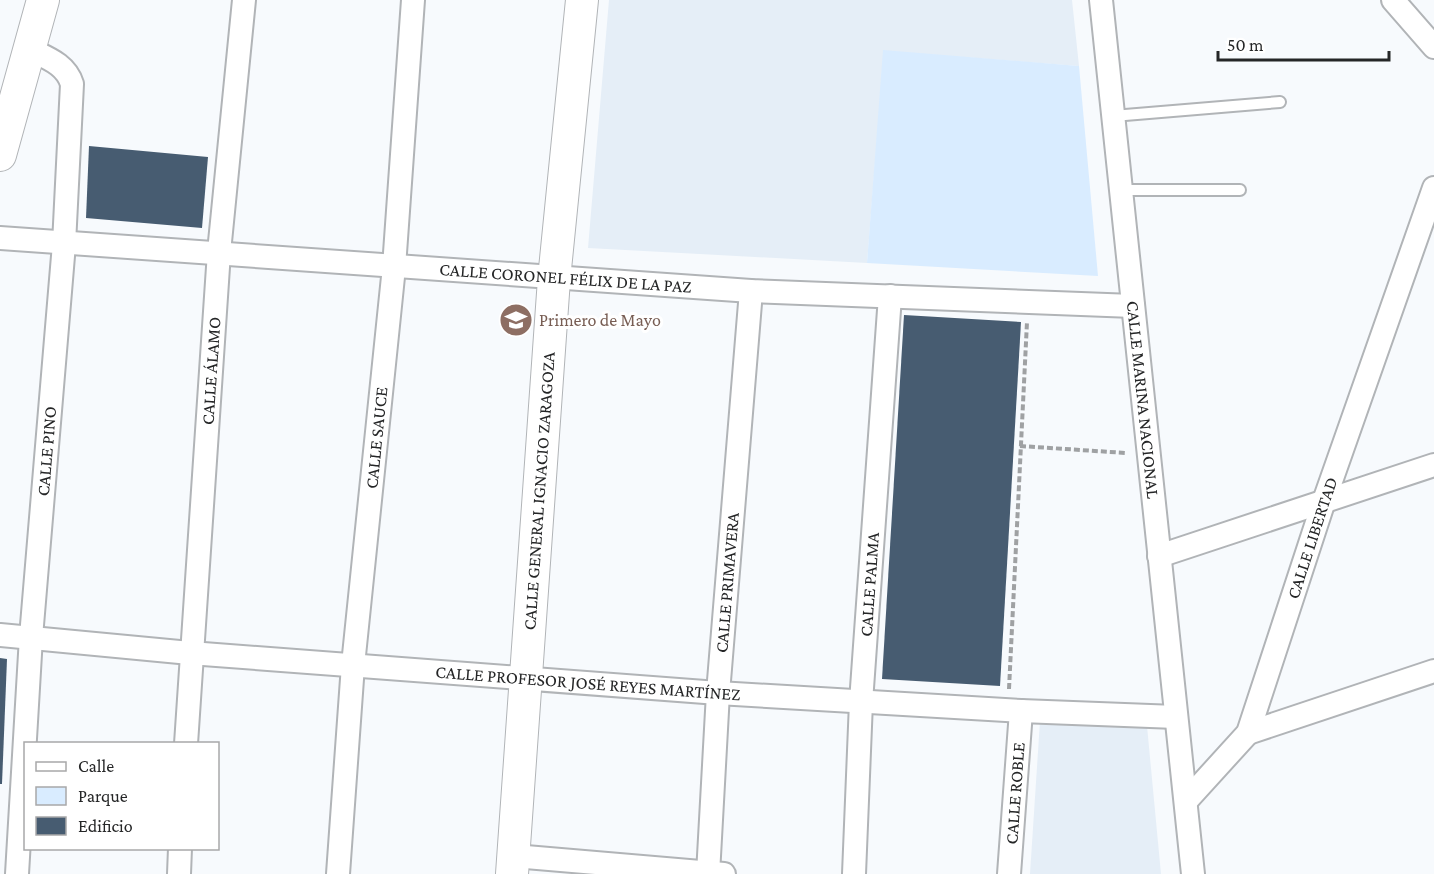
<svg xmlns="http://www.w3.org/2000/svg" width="1434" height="874" viewBox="0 0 1434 874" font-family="'Crimson Pro',serif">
	<rect width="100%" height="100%" fill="#f7fafd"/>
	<g fill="#e5eef7">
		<path d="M609 0H1072L1079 66 884 51 867 263 588 248Z"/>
		<path d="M1040 721 1147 726 1161 874H1030Z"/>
	</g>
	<path fill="#d9ecff" d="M883 50 1079 66 1098 276 867 263Z"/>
	<g fill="#475c71">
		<path d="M89 146 208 157 202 228 86 218Z"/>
		<path d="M904 315 1021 322 1000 686 882 679Z"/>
		<path d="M0 658 7 659 2 784H0Z"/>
	</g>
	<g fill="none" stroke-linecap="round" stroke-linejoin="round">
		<defs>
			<g id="service">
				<path d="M1113 116 1280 102"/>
				<path d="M1121 190H1240"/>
			</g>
			<g id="minor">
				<path id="s1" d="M1101 0 1193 874"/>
				<path d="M1393 0 1434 47"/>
				<path id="s2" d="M0 238 751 291 1133 306"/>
				<path d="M1159 556 1434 465"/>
				<path id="s3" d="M0 635 190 653 718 693 1021 711 1176 717"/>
				<path d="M1248 733 1434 671"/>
				<path id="s4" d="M186 744 219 252 244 0"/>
				<path id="s5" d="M1187 800 1248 733 1324 501 1434 188"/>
				<path d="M514 856 724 874"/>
				<path id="s6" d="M17 874 31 637 64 244 72 84C66 64 47 58 29 49"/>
				<path d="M179 874 180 848"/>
				<path id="s7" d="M338 874 353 665 394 267 413 0"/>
				<path id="s8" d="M708 874 718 693 751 291"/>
				<path id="s9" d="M854 874 861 702 890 296"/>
				<path id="s10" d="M1009 874 1021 711"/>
			</g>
			<g id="secondary">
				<path d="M0 155 43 0"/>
				<path id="s11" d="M512 874 554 279 582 0"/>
			</g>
		</defs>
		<use href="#service" stroke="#b1b4b7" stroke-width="14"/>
		<use href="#minor" stroke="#b1b4b7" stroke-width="26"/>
		<use href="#secondary" stroke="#b1b4b7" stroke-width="34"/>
		<g stroke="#9fa1a3" stroke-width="4" stroke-dasharray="6 3" stroke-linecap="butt">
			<path d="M1020 446 1126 453"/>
			<path d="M1009 689 1027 322"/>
		</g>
		<use href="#service" stroke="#fff" stroke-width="10"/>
		<use href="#minor" stroke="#fff" stroke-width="22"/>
		<use href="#secondary" stroke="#fff" stroke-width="32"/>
	</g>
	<defs>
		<symbol id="school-disc" viewBox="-11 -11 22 22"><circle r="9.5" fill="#8d6e63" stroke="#fff"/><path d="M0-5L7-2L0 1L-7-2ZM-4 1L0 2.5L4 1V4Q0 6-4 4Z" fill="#fff"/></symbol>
	</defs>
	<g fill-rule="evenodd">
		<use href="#school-disc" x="497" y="301" width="38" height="38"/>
	</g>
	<g text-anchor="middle" stroke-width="6" stroke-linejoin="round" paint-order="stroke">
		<g font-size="18" fill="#252627" stroke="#fff">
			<text dy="6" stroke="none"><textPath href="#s2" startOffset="567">CALLE CORONEL FÉLIX DE LA PAZ</textPath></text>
			<text dy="6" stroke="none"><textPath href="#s4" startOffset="374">CALLE ÁLAMO</textPath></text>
			<text dy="6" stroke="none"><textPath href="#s1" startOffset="402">CALLE MARINA NACIONAL</textPath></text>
			<text dy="6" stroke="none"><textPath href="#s7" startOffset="438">CALLE SAUCE</textPath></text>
			<text dy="6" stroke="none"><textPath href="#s6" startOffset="424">CALLE PINO</textPath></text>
			<text dy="6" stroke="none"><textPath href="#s11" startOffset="384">CALLE GENERAL IGNACIO ZARAGOZA</textPath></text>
			<text dy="6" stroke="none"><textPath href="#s5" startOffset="296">CALLE LIBERTAD</textPath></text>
			<text dy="6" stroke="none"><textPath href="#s8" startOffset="292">CALLE PRIMAVERA</textPath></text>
			<text dy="6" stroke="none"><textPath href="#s9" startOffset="290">CALLE PALMA</textPath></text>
			<text dy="6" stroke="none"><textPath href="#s3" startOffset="590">CALLE PROFESOR JOSÉ REYES MARTÍNEZ</textPath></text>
			<text dy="6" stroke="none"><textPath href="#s10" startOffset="81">CALLE ROBLE</textPath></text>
		</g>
		<g font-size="18" fill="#785e54" stroke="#fff" text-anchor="start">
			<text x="539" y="326">Primero de Mayo</text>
		</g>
	</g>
	<rect x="24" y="742" width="195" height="108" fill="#ffffff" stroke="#a8a8a9" stroke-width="1.5"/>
	<rect x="36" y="762" width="30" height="9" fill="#ffffff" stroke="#a8a8a9" stroke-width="1.5"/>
	<text x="78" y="772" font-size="18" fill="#252627">Calle</text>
	<rect x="36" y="787" width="30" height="18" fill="#d9ecff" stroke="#a8a8a9" stroke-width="1.5"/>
	<text x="78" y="802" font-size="18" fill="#252627">Parque</text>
	<rect x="36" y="817" width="30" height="18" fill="#475c71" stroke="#a8a8a9" stroke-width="1.5"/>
	<text x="78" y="832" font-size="18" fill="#252627">Edificio</text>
	<path d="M1218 51v9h171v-9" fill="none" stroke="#252627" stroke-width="3"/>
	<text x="1227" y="51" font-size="18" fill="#252627" stroke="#ffffff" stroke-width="4.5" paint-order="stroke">50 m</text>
</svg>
